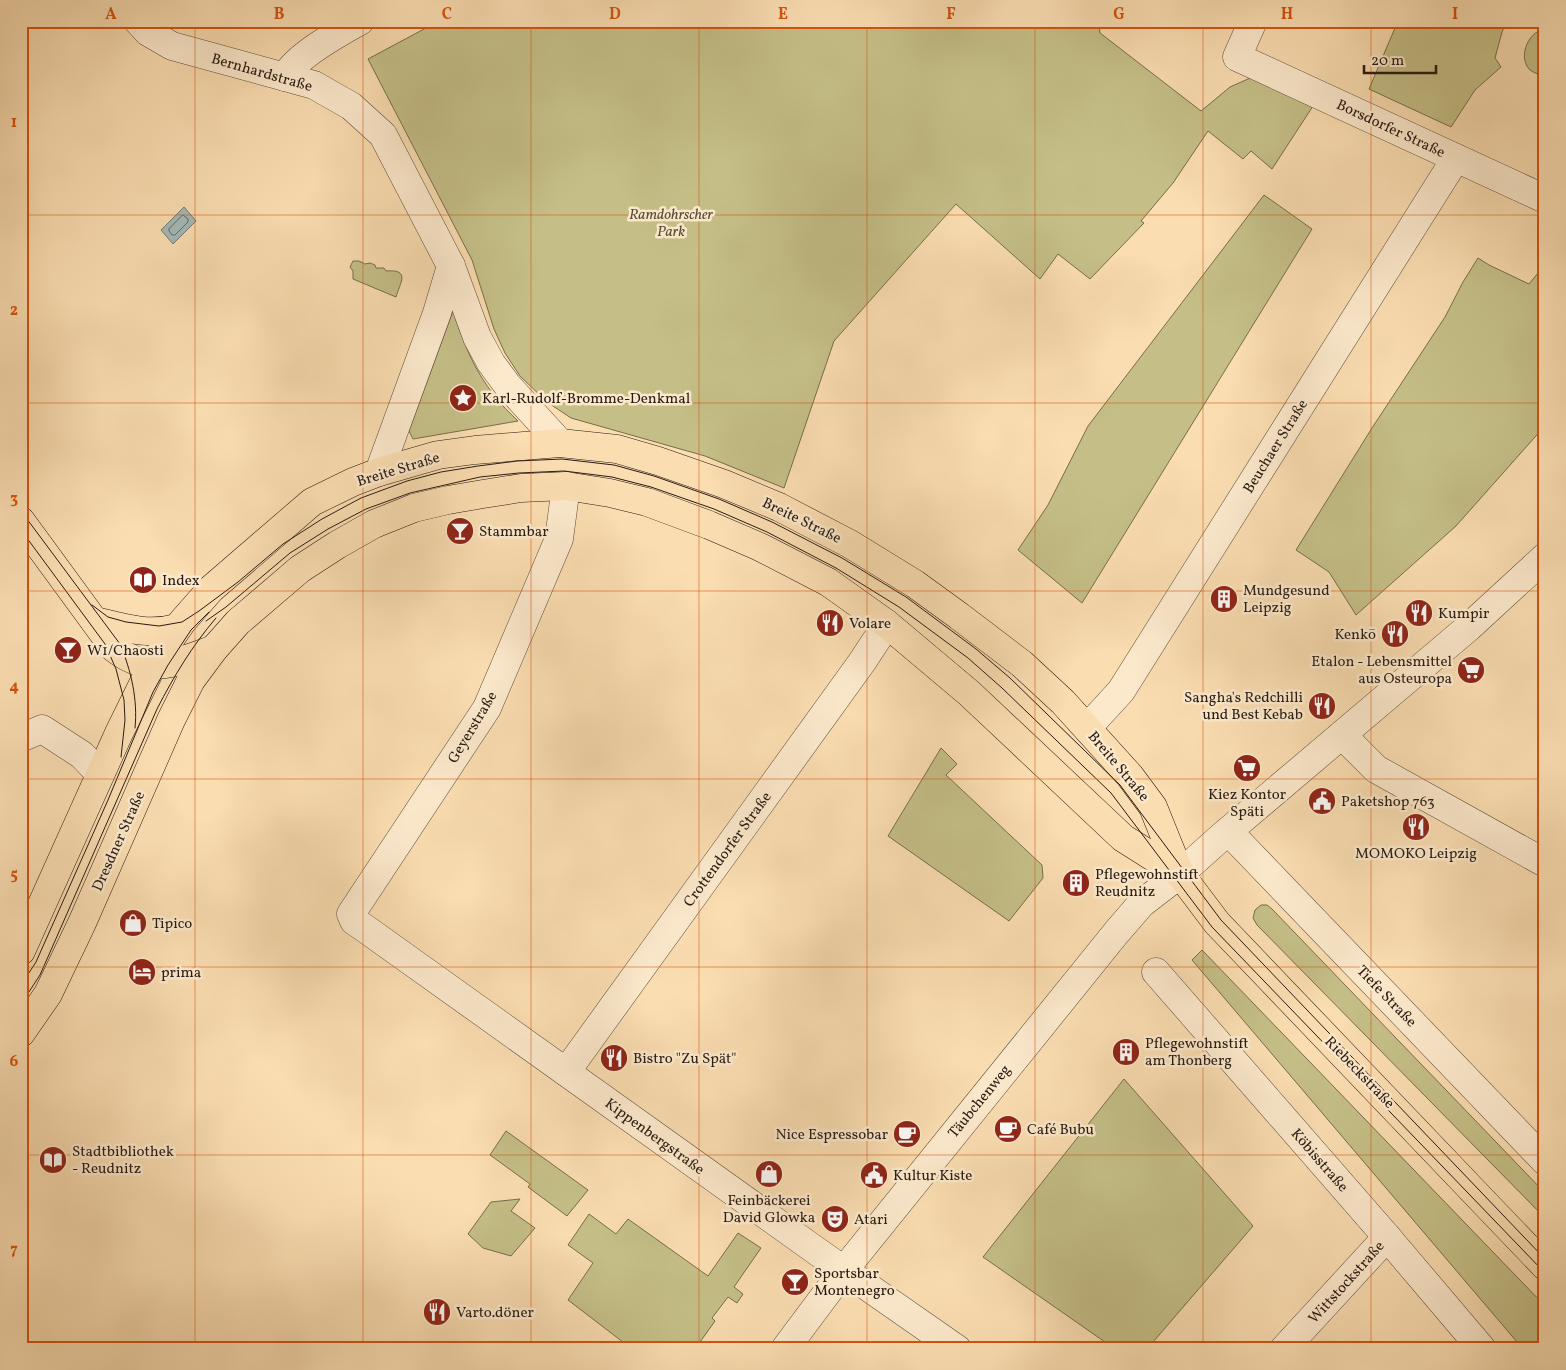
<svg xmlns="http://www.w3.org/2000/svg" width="1566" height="1370" viewBox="0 0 1566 1370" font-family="Vollkorn,serif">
	<rect width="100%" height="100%" fill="#faddb1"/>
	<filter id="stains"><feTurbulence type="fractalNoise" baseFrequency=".004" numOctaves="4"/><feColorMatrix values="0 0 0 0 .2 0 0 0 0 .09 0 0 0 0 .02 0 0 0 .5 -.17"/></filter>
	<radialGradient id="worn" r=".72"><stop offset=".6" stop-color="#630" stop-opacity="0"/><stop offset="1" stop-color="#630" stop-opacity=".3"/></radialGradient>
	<g fill="#c5bf87" stroke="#776d4c">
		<path d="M439 21H1099L1100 33 1201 111 1230 87 1257 75 1315 103 1272 169 1251 151 1243 159 1208 131 1173 183 1141 221 1144 223 1090 279 1058 254 1040 279 956 204 834 341 784 488 705 456 571 418 547 402 520 376 505 353 494 329 472 260 368 59Z"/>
		<path d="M1398 21H1507L1502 32 1495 58 1501 67 1475 90 1451 127 1369 89Z"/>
		<path d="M1541 30H1545V76C1540 75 1534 73 1530 70 1518 58 1527 35 1541 30Z"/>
		<path d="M1264 195 1312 229 1082 603 1018 550 1048 505 1088 426Z"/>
		<path d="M1478 258 1489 265 1529 284 1538 273 1545 283V429L1543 428 1456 526 1356 615 1329 572 1296 550 1372 428 1445 317 1463 282Z"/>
		<path d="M353 261H359L365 264 370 263 375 265 376 268H384L386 271C411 269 400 283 396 297L353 279V271L350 267Z"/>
		<path d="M453 311C463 342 474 370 494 395 501 405 510 413 518 421L413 439 409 431Z"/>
		<path d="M941 748 957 764 946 775 1042 865 1043 878 1009 921 888 836Z"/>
		<path d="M1261 905H1267L1272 909 1545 1193V1218L1257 925 1253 918 1255 910Z"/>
		<path d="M1202 950 1545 1306V1349H1523L1192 960Z"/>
		<path d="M1124 1079 1253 1226 1147 1349H1115L983 1257Z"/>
		<path d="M506 1131 588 1190 567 1216 528 1187 530 1184 490 1155Z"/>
		<path d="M520 1199 511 1211 535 1228 511 1256 483 1248 468 1234 491 1202Z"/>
		<path d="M589 1214 616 1234 628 1219 708 1276 738 1233 761 1248 734 1287 743 1294 737 1303 728 1297 712 1318 715 1321 695 1349H632L568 1300 593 1263 568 1245Z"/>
	</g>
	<path fill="#a4b9b8" stroke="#737a76" d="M184 207 196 221 173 244 161 230Z"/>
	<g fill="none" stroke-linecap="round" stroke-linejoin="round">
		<path stroke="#666a65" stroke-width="1" d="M183 215 188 219V222L175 235H172L169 231V229Z"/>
		<defs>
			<g id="minor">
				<path d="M138 21 148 32 172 46 314 85 351 106 383 135 451 266 477 337 491 363 508 386 560 443"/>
				<path d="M1253 21 1237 57 1545 199"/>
				<path d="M285 77C296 56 338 33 360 21"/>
				<path d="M379 472 437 313 451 266"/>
				<path d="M566 486 559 539 487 708 351 914 354 921 363 927 825 1257 957 1349"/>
				<path d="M1087 728 1121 691 1456 158"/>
				<path d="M1342 735 1376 769 1545 863"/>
				<path d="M21 738 42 729 82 755 100 774"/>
				<path d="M1228 831 1545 1161"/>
				<path d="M1156 972 1387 1237 1482 1349"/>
				<path d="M566 1072 862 662 887 624"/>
				<path d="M785 1349 844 1270 1116 933 1141 904 1180 874 1220 838 1469 627 1545 557"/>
				<path d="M1284 1349 1387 1237"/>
			</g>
			<g id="major">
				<path d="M21 521 114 648C149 676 176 663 214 649"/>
				<path d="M95 621C124 628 148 636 177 628"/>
				<path d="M21 951 119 733 153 664 182 622 211 589 312 502 353 482 379 472 438 455 475 450 560 443 617 449 658 461 724 484 779 507 850 544 915 584 959 616 1022 664 1063 702 1130 776 1153 807 1180 874 1217 923 1545 1266"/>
				<path d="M21 1033 48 994 82 923 171 720 191 680 214 649 238 622 300 569 337 545 374 524 414 508 448 500 483 494 521 488 566 486 610 493 647 502 709 525 760 547 828 582 887 624 969 693 1123 838 1180 874"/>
			</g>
		</defs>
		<use href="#minor" stroke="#5d4c3a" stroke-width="29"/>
		<use href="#major" stroke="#291b12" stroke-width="29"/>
		<use href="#minor" stroke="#fce9cc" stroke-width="28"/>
		<use href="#major" stroke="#faddb1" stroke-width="28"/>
		<g stroke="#291b12" stroke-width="1">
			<path d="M21 511 120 644C131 670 138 700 135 728"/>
			<path d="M21 530 105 644 116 669 124 700 125 720 121 757"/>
			<path d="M92 605 108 617 126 622 159 626 182 622 199 611 238 582 283 544 322 519 361 498 407 481 441 472 478 466 517 461 562 459 614 465 654 476 719 499 772 522 842 558 906 597 976 649 1010 678 1120 785 1221 920 1545 1259"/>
			<path d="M206 621 226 607 290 553 328 529 366 509 410 493 480 477 519 473 564 471 612 477 651 487 714 509 767 532 836 568 899 607 968 658 1002 688 1111 793 1212 927 1545 1273"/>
			<path d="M21 985 36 962 108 800 153 692 168 665 191 630 209 612"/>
			<path d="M21 1004 40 975 157 709C174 676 192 646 216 618"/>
		</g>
	</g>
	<path fill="none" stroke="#d5530d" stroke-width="1" stroke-opacity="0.55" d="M195 21V1349M363 21V1349M531 21V1349M699 21V1349M867 21V1349M1035 21V1349M1203 21V1349M1371 21V1349M21 215H1545M21 403H1545M21 591H1545M21 779H1545M21 967H1545M21 1155H1545"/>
	<defs>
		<symbol id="sight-disc" viewBox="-11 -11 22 22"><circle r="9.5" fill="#8f2418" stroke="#fce9cc"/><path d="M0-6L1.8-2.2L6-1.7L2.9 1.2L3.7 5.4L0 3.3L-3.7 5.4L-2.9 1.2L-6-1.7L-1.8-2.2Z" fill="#fff"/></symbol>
		<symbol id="bar-disc" viewBox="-11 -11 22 22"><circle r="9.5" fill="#8f2418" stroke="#fce9cc"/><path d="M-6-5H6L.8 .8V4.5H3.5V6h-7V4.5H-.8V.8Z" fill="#fff"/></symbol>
		<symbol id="library-disc" viewBox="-11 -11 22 22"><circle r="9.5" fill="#8f2418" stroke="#fce9cc"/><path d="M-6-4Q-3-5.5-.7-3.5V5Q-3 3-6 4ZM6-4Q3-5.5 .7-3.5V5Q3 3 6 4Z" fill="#fff"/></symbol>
		<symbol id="building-disc" viewBox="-11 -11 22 22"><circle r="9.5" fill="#8f2418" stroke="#fce9cc"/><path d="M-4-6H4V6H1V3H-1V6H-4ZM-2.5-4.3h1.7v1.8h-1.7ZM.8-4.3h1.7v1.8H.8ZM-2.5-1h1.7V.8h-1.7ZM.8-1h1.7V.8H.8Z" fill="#fff"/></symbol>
		<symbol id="restaurant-disc" viewBox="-11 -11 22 22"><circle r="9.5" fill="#8f2418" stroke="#fce9cc"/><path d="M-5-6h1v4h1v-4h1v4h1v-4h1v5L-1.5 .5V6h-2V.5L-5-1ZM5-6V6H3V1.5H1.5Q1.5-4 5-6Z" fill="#fff"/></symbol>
		<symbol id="supermarket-disc" viewBox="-11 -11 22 22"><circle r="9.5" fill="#8f2418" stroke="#fce9cc"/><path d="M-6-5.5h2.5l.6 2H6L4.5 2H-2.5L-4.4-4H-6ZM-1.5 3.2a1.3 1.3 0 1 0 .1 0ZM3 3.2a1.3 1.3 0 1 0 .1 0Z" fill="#fff"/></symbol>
		<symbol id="civic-disc" viewBox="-11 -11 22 22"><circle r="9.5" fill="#8f2418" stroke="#fce9cc"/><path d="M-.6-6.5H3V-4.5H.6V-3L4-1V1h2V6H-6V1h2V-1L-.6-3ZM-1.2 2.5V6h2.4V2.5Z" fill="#fff"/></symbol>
		<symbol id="shop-disc" viewBox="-11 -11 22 22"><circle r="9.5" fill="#8f2418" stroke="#fce9cc"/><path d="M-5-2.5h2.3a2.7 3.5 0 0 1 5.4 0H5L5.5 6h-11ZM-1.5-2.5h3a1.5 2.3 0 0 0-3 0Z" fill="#fff"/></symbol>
		<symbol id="hotel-disc" viewBox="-11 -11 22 22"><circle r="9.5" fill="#8f2418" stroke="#fce9cc"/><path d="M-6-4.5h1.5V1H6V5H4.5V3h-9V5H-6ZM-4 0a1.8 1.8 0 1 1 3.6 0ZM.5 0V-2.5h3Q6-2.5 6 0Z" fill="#fff"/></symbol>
		<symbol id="cafe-disc" viewBox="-11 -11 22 22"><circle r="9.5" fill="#8f2418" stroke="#fce9cc"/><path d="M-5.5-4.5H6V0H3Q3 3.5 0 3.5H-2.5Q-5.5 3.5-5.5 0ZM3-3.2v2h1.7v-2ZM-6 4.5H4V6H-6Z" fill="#fff"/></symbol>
		<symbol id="theatre-disc" viewBox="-11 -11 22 22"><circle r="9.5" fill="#8f2418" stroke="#fce9cc"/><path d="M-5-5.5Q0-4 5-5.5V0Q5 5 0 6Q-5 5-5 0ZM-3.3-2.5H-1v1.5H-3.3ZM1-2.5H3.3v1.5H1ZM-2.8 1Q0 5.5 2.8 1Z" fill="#fff"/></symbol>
	</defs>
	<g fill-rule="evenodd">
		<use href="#sight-disc" x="447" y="382" width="32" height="32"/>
		<use href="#bar-disc" x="444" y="515" width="32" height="32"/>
		<use href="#library-disc" x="127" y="564" width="32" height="32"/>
		<use href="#building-disc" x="1208" y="583" width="32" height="32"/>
		<use href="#restaurant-disc" x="1403" y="597" width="32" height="32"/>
		<use href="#restaurant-disc" x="814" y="607" width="32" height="32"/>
		<use href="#restaurant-disc" x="1379" y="618" width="32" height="32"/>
		<use href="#bar-disc" x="52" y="634" width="32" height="32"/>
		<use href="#supermarket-disc" x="1455" y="654" width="32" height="32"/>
		<use href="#restaurant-disc" x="1306" y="690" width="32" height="32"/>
		<use href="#supermarket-disc" x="1231" y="752" width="32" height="32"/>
		<use href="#civic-disc" x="1306" y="785" width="32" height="32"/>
		<use href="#restaurant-disc" x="1400" y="811" width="32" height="32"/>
		<use href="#building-disc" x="1060" y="867" width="32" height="32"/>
		<use href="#shop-disc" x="117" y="907" width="32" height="32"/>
		<use href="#hotel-disc" x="126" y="956" width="32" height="32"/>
		<use href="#building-disc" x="1110" y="1036" width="32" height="32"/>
		<use href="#restaurant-disc" x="598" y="1042" width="32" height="32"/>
		<use href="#cafe-disc" x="992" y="1113" width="32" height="32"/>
		<use href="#cafe-disc" x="891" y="1118" width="32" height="32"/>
		<use href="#library-disc" x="37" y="1144" width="32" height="32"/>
		<use href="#shop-disc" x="753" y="1158" width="32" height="32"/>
		<use href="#civic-disc" x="858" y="1159" width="32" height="32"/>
		<use href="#theatre-disc" x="819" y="1203" width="32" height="32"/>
		<use href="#bar-disc" x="779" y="1266" width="32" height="32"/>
		<use href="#restaurant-disc" x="421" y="1296" width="32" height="32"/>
	</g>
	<g text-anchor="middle" stroke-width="5" stroke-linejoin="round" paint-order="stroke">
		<g font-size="15" fill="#291b12" stroke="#fce9cc">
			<text transform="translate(262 72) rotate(16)" y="5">Bernhardstraße</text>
			<text transform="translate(1391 128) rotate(25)" y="5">Borsdorfer Straße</text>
			<text transform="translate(1275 446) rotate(-58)" y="5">Beuchaer Straße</text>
			<text transform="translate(398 469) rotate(-17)" y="5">Breite Straße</text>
			<text transform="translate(802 520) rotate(26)" y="5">Breite Straße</text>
			<text transform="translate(472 727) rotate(-59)" y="5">Geyerstraße</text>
			<text transform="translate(1119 766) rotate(50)" y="5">Breite Straße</text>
			<text transform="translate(118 841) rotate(-66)" y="5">Dresdner Straße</text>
			<text transform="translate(727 849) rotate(-54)" y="5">Crottendorfer Straße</text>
			<text transform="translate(1387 996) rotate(46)" y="5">Tiefe Straße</text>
			<text transform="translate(1360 1072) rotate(46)" y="5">Riebeckstraße</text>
			<text transform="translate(979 1101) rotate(-51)" y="5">Täubchenweg</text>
			<text transform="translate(655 1136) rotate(36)" y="5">Kippenbergstraße</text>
			<text transform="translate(1320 1160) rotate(49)" y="5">Köbisstraße</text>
			<text transform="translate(1346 1282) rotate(-48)" y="5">Wittstockstraße</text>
		</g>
		<g font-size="15" font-style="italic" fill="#584c35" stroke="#fce9cc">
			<text x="671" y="219">Ramdohrscher<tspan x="671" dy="17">Park</tspan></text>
		</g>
		<g font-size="15" fill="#291b12" stroke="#fce9cc" text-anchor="start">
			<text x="482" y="403">Karl-Rudolf-Bromme-Denkmal</text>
			<text x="479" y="536">Stammbar</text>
			<text x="162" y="585">Index</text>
			<text x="1243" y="595">Mundgesund<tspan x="1243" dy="17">Leipzig</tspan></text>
			<text x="1438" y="618">Kumpir</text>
			<text x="849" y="628">Volare</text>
			<text x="1376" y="639" text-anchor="end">Kenkō</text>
			<text x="87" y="655">W1/Chaosti</text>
			<text x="1452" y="666" text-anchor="end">Etalon - Lebensmittel<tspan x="1452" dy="17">aus Osteuropa</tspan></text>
			<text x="1303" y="702" text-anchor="end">Sangha's Redchilli<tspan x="1303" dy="17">und Best Kebab</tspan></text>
			<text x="1247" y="799" text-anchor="middle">Kiez Kontor<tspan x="1247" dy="17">Späti</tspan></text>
			<text x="1341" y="806">Paketshop 763</text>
			<text x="1416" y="858" text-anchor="middle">MOMOKO Leipzig</text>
			<text x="1095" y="879">Pflegewohnstift<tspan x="1095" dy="17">Reudnitz</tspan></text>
			<text x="152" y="928">Tipico</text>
			<text x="161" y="977">prima</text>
			<text x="1145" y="1048">Pflegewohnstift<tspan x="1145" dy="17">am Thonberg</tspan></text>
			<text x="633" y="1063">Bistro "Zu Spät"</text>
			<text x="1027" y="1134">Café Bubu</text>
			<text x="888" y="1139" text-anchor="end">Nice Espressobar</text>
			<text x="72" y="1156">Stadtbibliothek<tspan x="72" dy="17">- Reudnitz</tspan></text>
			<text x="893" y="1180">Kultur Kiste</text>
			<text x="769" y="1205" text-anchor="middle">Feinbäckerei<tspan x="769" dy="17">David Glowka</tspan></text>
			<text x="854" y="1224">Atari</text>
			<text x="814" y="1278">Sportsbar<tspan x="814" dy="17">Montenegro</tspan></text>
			<text x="456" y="1317">Varto.döner</text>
		</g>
	</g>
	<rect width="1566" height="1370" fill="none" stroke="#faddb1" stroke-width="55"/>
	<path d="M1364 65v8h72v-8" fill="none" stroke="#291b12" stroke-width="2.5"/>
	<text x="1371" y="65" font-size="15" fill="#291b12" stroke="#fce9cc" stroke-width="4" paint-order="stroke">20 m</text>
	<rect x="28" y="28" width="1510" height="1314" fill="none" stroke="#d5530d" stroke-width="2"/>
	<g font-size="16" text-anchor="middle" font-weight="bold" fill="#d5530d">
		<text x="111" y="19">A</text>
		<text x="279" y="19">B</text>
		<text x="447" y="19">C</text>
		<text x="615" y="19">D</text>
		<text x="783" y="19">E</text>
		<text x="951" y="19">F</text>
		<text x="1119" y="19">G</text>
		<text x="1287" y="19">H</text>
		<text x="1455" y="19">I</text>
		<text x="14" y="127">1</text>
		<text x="14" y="315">2</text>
		<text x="14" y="503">3</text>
		<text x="14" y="691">4</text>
		<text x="14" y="879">5</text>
		<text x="14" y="1066">6</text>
		<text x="14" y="1254">7</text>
	</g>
	<rect width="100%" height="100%" filter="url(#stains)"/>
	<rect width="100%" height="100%" fill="url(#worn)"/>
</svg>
